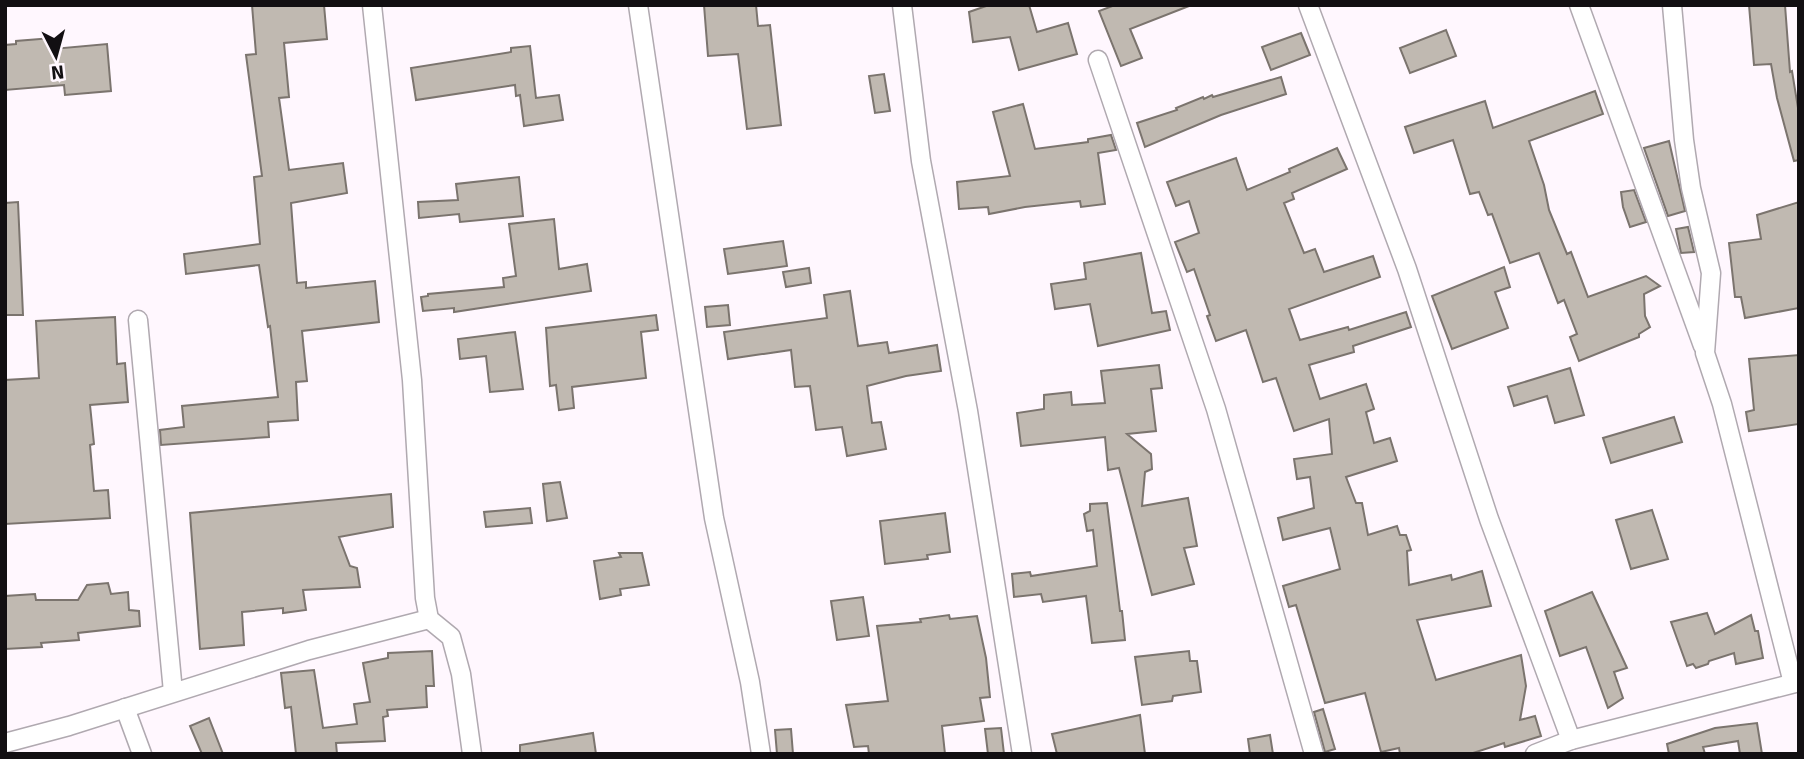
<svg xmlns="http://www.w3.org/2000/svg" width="1804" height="759" viewBox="0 0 1804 759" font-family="Signika,sans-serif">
	<rect width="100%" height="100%" fill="#fff7fe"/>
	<g fill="#c0b9b1" stroke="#7b746e" stroke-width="2">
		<path d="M252 5H324L327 39 284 43 289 97 279 98 289 170 343 163 347 193 291 203 297 283 306 282V288L375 281 379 322 302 331 307 381 296 382 298 420 268 422 269 437 161 445 160 430 184 427 182 406 278 397 270 326 268 327 259 265 186 274 184 254 260 244 254 177 262 176 246 55 256 54Z"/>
		<path d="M704 5H756L758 26 770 25 781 125 747 129 738 54 708 56Z"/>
		<path d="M989 5H1029L1037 32 1068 23 1077 54 1019 70 1010 37 973 42 969 12Z"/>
		<path d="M1115 5H1189V6L1130 29 1142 58 1121 66 1099 11Z"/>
		<path d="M1749 5H1785L1790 72 1792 71 1799 114V160L1794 161 1777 98 1771 64 1754 65Z"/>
		<path d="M1446 30 1456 56 1410 73 1400 48Z"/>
		<path d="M1301 33 1310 55 1271 70 1262 47Z"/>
		<path d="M52 38 53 49 107 44 111 91 65 95 64 85 5 90V45L16 44V41Z"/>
		<path d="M530 46 536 98 559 95 563 120 524 126 520 95 516 96 515 85 416 100 411 68 511 52V48Z"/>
		<path d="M884 74 890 111 875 113 869 76Z"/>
		<path d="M1281 77 1286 94 1221 115 1145 147 1137 123 1177 110 1176 108 1203 97 1204 99 1212 95 1213 97Z"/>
		<path d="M1595 91 1603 114 1529 141 1544 185 1549 210 1567 254 1571 252 1588 297 1646 276 1660 286 1644 294 1645 316 1650 327 1639 334V337L1579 361 1570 337 1577 334 1564 300 1558 303 1539 253 1510 263 1492 214 1488 215 1479 192 1470 194 1453 140 1414 153 1405 127 1485 101 1493 128Z"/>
		<path d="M1023 104 1035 149 1088 142V139L1111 135 1116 150 1098 153 1105 204 1081 207 1080 201 1025 207 989 214 988 207 959 209 957 182 1010 176 993 112Z"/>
		<path d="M1669 141 1685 211 1668 216 1644 148Z"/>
		<path d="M1337 148 1347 169 1292 193 1294 199 1284 203 1304 253 1315 249 1324 272 1373 256 1380 277 1289 309 1300 340 1348 327 1349 330 1406 312 1411 327 1353 346 1354 352 1309 365 1320 399 1366 384 1374 409 1366 412 1374 443 1390 438 1397 461 1346 477 1356 503H1362L1368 535 1397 526 1400 535H1406L1411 550 1407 551 1409 585 1451 575 1452 580 1482 571 1491 606 1417 620 1436 680 1521 655 1526 686 1520 720 1535 716 1541 736 1505 747 1504 743 1470 754H1400L1399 748 1381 752 1365 693 1325 703 1296 605 1289 607 1283 586 1340 569 1330 528 1283 540 1278 518 1314 508 1310 477 1297 479 1294 459 1332 454 1329 419 1294 431 1276 378 1263 382 1246 330 1216 341 1207 316 1210 315 1194 269 1187 272 1175 242 1199 233 1189 201 1176 206 1167 182 1236 158 1247 190 1290 172 1289 169Z"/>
		<path d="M519 177 523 216 460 222 459 214 419 218 418 202 458 200 456 184Z"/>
		<path d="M1634 190 1646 222 1630 227 1623 207 1621 192Z"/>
		<path d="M18 202 23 315H5V203Z"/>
		<path d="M1799 202V308L1745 318 1741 297H1735L1729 243 1761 239 1757 215Z"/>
		<path d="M554 219 559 269 587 264 591 291 454 312V308L423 311 421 297 428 296V294L504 287 503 278 516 276 509 224Z"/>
		<path d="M1688 227 1694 252 1681 253 1676 229Z"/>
		<path d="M783 241 787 266 728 274 724 249Z"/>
		<path d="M1141 253 1152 313 1166 311 1170 330 1098 346 1090 304 1055 309 1051 284 1086 279 1084 263Z"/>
		<path d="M1504 267 1510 287 1495 292 1508 328 1452 349 1432 296Z"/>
		<path d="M809 268 811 283 786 287 783 272Z"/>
		<path d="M850 291 858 346 887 342 889 353 937 345 941 371 906 376 867 386 872 423 881 422 886 449 847 456 842 427 816 430 810 386 795 387 791 350 728 359 724 332 827 318 824 295Z"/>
		<path d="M728 305 730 325 707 327 705 307Z"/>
		<path d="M656 315 658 330 641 332 646 378 572 387 574 408 559 410 556 385 550 386 546 328Z"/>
		<path d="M115 317 117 364 125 363 128 402 90 405 94 444 90 445 94 491 108 490 110 518 5 524V380L39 378 36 321Z"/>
		<path d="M515 332 523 389 490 392 486 356 460 359 458 339Z"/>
		<path d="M1799 355V424L1749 431 1746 412 1754 410 1749 359Z"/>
		<path d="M1159 365 1162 388 1151 389 1156 431 1127 434 1151 454 1152 469 1145 472 1142 506 1188 498 1197 546 1184 548 1194 584 1152 595 1119 468 1108 470 1105 437 1021 446 1017 413 1044 409V395L1071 392 1072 405 1105 403 1101 371Z"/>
		<path d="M1570 368 1584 415 1555 423 1547 396 1514 406 1508 387Z"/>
		<path d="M1674 417 1682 442 1611 463 1603 438Z"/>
		<path d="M560 482 567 518 547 521 543 484Z"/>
		<path d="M391 494 393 527 339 537 350 566 357 568 360 587 303 590 306 610 283 613V608L242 612 244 645 200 649 190 513Z"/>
		<path d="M1107 503 1120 611H1122L1125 640 1092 643 1086 596 1043 602 1041 594 1014 597 1012 574 1030 572 1031 576 1097 566 1093 530 1087 531 1084 514 1090 511V504Z"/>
		<path d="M530 508 532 523 486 527 484 512Z"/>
		<path d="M1652 510 1668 559 1631 569 1616 520Z"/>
		<path d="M945 513 950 552 927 555 928 559 885 564 880 521Z"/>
		<path d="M619 553H642L649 585 620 589 621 595 600 599 594 561 621 557Z"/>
		<path d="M108 583 111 594 128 592 129 610 139 611 140 626 78 633 79 640 41 643 42 647 5 649V596L35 594 36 600H78L87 585Z"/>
		<path d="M1592 592 1627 668 1614 672 1623 698 1608 708 1586 647 1560 656 1545 611Z"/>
		<path d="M863 597 869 636 837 640 831 601Z"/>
		<path d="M1707 613 1715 634 1751 615 1755 631H1758L1763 658 1736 664 1734 653 1709 661 1708 664 1696 668 1693 664 1687 666 1671 622Z"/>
		<path d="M949 615 950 619 977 616 986 658 990 697 980 698 984 721 942 726 945 754H869L868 746 854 747 846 705 888 701 877 626 921 622 920 619Z"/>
		<path d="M432 651 434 686H426L427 707 387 710 388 716 383 717 385 741 336 743 337 754H296L291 707 285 708 281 673 314 670 323 728 357 724 354 704 370 702 363 663 388 658V653Z"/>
		<path d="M1189 651 1190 661H1197L1201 692 1173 696 1172 701 1142 705 1135 657Z"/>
		<path d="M1323 709 1335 749 1325 752 1314 712Z"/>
		<path d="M1140 715 1145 754H1057L1052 734Z"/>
		<path d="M209 718 223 754H202L190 726Z"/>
		<path d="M1757 723 1762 754H1740L1738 741 1703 747 1705 754H1669L1667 744 1715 728Z"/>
		<path d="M1001 728 1004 754H988L985 729Z"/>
		<path d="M791 729 793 754H777L775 730Z"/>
		<path d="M593 733 596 754H520V745Z"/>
		<path d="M1270 735 1273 754H1250L1248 739Z"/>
	</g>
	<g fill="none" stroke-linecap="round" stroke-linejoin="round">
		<defs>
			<g id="street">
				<path d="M372 5 412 380 425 598 429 619 451 637 461 674 472 754"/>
				<path d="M638 5 714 518 750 682 761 754"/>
				<path d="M902 5 921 161 968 411 1022 754"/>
				<path d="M1308 5 1407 269 1489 519 1571 740"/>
				<path d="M1579 5 1703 346"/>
				<path d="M1672 5 1684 140 1691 188 1711 273 1705 353 1722 404 1793 683"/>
				<path d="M1098 60 1216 409 1314 754"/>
				<path d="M138 320 173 692"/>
				<path d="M125 708 142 754"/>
				<path d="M5 743 69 726 309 650 429 619"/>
				<path d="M1535 754 1571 740 1799 682"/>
			</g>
		</defs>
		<use href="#street" stroke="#b0a9b0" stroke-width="21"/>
		<use href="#street" stroke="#fff" stroke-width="18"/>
	</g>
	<rect width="1804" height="759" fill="none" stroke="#120f12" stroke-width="14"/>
	<g transform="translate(56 56) rotate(174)" stroke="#fff7fe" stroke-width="5" paint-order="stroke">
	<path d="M0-5L12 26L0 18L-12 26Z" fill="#120f12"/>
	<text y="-10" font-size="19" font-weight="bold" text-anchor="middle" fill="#120f12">N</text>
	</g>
</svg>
